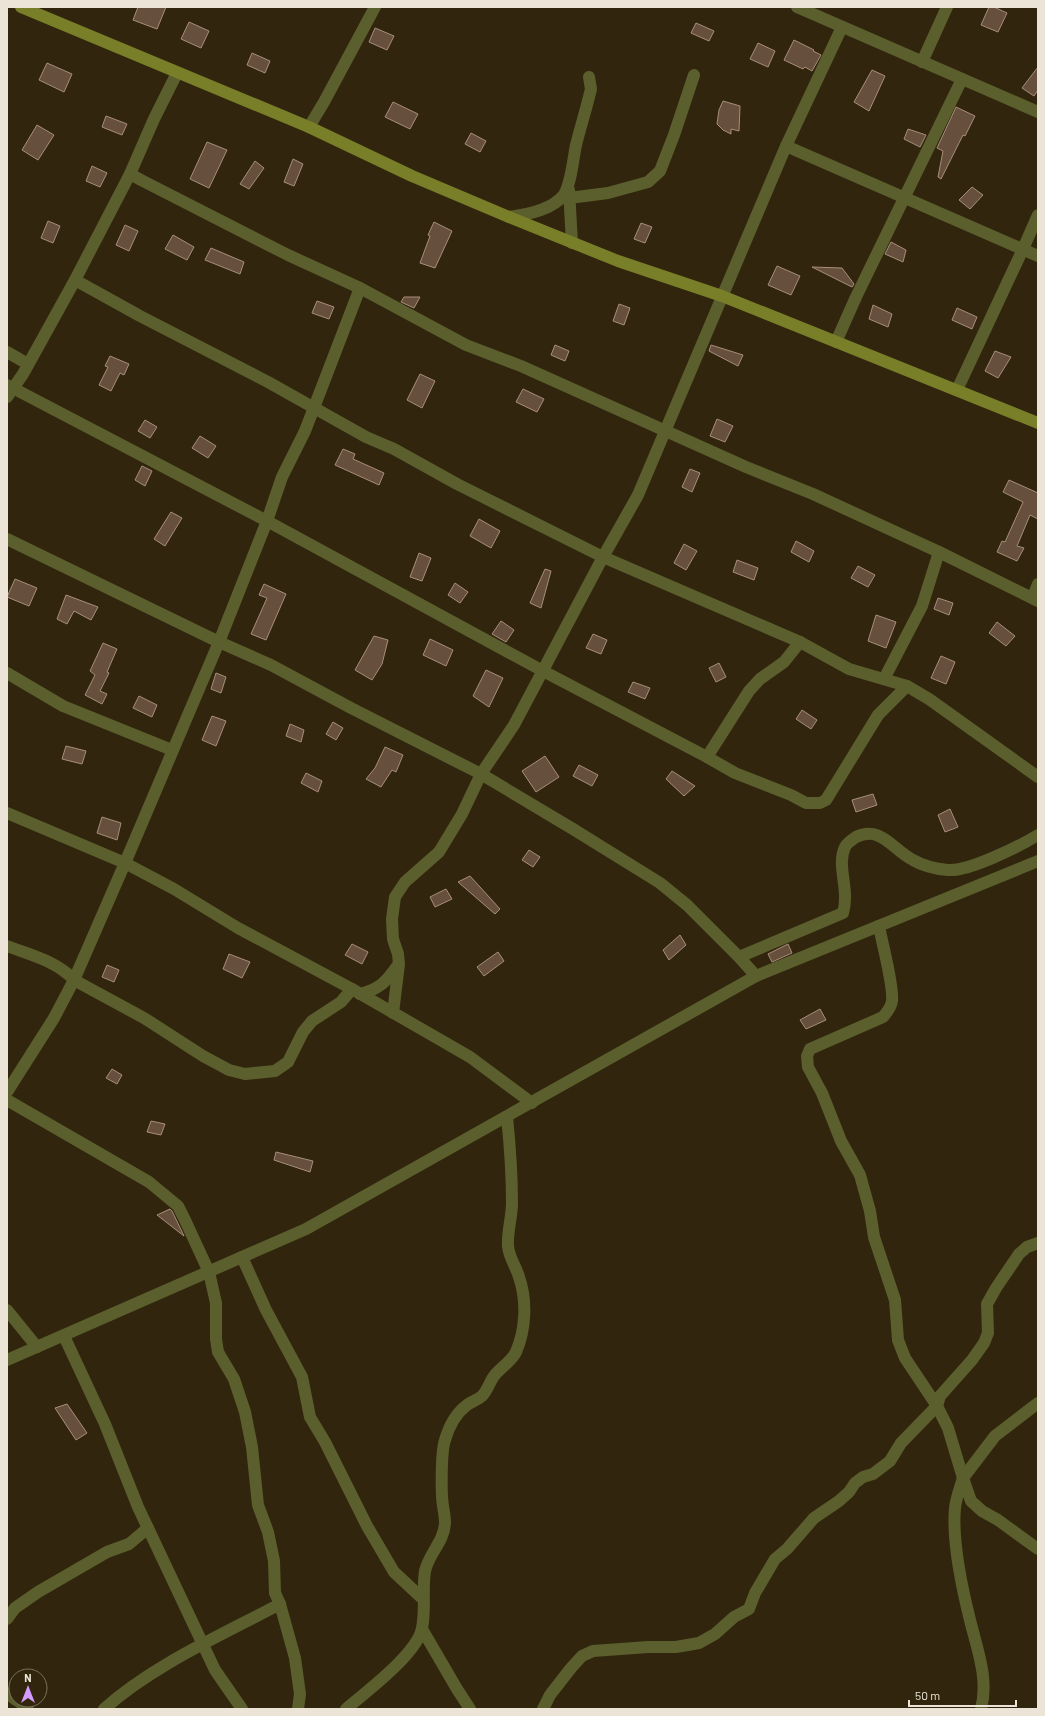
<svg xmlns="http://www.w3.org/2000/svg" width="1045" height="1716" viewBox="0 0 1045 1716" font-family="Barlow,sans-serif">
	<rect width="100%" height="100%" fill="#31260d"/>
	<g fill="#664f3d" stroke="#a88e7b">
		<path d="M138 7H166L157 29 133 20Z"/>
		<path d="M989 7H994L1007 13 998 32 981 25Z"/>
		<path d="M189 22 209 31 201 48 181 39Z"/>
		<path d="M696 23 714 31 709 41 691 33Z"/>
		<path d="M375 28 394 36 387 50 369 42Z"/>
		<path d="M794 40 814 50 813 51 821 55 812 71 805 67 803 69 784 60Z"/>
		<path d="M758 43 775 51 768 67 750 59Z"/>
		<path d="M252 53 270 61 265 73 247 65Z"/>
		<path d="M47 63 72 74 64 92 39 80Z"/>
		<path d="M1038 67V90L1034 96 1022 88Z"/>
		<path d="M872 70 885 76 869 111 854 102Z"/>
		<path d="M723 101 740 106 739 131 731 129V134L723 130 717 124 719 110Z"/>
		<path d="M393 102 418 114 410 129 385 117Z"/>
		<path d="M956 107 975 116 965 136 963 135 941 179 938 177 943 151 937 148Z"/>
		<path d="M106 116 127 124 122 135 102 127Z"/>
		<path d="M37 125 54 135 38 160 22 150Z"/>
		<path d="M908 129 926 135 920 147 904 139Z"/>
		<path d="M471 133 486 141 480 152 465 144Z"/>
		<path d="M207 142 227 150 209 188 190 179Z"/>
		<path d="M293 159 303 164 294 186 284 182Z"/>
		<path d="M255 161 264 168 249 189 240 184Z"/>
		<path d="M92 166 107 173 100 187 86 181Z"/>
		<path d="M972 187 983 195 970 209 959 200Z"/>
		<path d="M48 221 60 226 53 243 41 238Z"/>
		<path d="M434 222 452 231 435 268 420 263 430 236 428 235Z"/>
		<path d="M641 223 652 227 645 243 634 239Z"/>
		<path d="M125 225 138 231 129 251 116 245Z"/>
		<path d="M173 235 194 247 187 260 165 249Z"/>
		<path d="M891 242 906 250 903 262 885 254Z"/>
		<path d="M211 248 244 262 240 274 205 260Z"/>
		<path d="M777 266 800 276 791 295 768 285Z"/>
		<path d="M812 267 842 268 854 284 852 287Z"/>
		<path d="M404 297H420L414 308 401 302Z"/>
		<path d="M317 301 334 307 329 319 312 313Z"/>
		<path d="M619 304 630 308 624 325 613 321Z"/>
		<path d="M873 305 892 314 888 327 869 319Z"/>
		<path d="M957 308 977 317 972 329 952 320Z"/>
		<path d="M555 345 569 351 565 361 551 355Z"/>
		<path d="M711 345 743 355 738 366 709 351Z"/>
		<path d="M995 351 1011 357 998 378 985 371Z"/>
		<path d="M110 356 129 364 124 375 120 373 111 391 99 385 108 367 105 366Z"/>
		<path d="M420 374 435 381 422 408 407 400Z"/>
		<path d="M523 389 544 399 537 412 516 402Z"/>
		<path d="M717 419 733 426 725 442 710 436Z"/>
		<path d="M145 420 157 427 150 438 138 431Z"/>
		<path d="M200 436 216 446 208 458 192 448Z"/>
		<path d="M343 449 355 454 353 459 384 473 379 485 335 465Z"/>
		<path d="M142 466 152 471 145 486 135 480Z"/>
		<path d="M690 469 700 473 692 492 682 487Z"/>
		<path d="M1009 480 1038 493V519L1030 515 1017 546 1024 548 1017 561 997 552 1002 541 1005 542 1023 502 1003 492Z"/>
		<path d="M171 512 182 518 165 546 154 539Z"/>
		<path d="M479 519 500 531 491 548 470 536Z"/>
		<path d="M796 541 814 551 809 562 791 552Z"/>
		<path d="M684 544 697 551 686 570 674 563Z"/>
		<path d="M419 553 431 558 422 581 410 577Z"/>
		<path d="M737 560 758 568 754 580 733 572Z"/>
		<path d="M858 566 875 575 868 587 851 578Z"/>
		<path d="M545 569 551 571 541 608 530 603Z"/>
		<path d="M15 579 37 588 29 606 7 597Z"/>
		<path d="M455 583 468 592 460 603 448 595Z"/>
		<path d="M264 584 286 594 266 640 251 634 267 598 259 595Z"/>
		<path d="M66 595 98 607 91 620 74 611 67 624 57 619Z"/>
		<path d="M938 598 953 603 949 615 934 609Z"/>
		<path d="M876 615 896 622 886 648 868 641Z"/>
		<path d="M501 621 514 630 506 642 492 634Z"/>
		<path d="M997 622 1015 636 1006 646 989 633Z"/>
		<path d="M593 634 607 640 601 654 586 648Z"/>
		<path d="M374 636 388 640 382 664 372 680 355 670Z"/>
		<path d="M430 639 453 650 446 666 423 655Z"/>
		<path d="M103 643 117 649 107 672 109 673 100 691 107 694 102 704 85 695 95 675 90 671Z"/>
		<path d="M941 656 955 662 946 684 931 678Z"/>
		<path d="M719 663 726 677 716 682 709 668Z"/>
		<path d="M486 670 503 678 489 707 473 696Z"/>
		<path d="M216 673 226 677 221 693 211 689Z"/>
		<path d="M633 682 650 688 645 699 628 692Z"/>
		<path d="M139 696 157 705 152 717 133 708Z"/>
		<path d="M802 710 817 720 811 729 796 719Z"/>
		<path d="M212 716 226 721 216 746 202 740Z"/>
		<path d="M333 722 343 728 336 740 326 734Z"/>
		<path d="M290 724 304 730 301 742 286 736Z"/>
		<path d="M66 746 86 751 82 764 62 759Z"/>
		<path d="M385 747 403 755 396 772 392 770 381 787 366 779 375 768Z"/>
		<path d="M545 756 559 777 536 792 522 771Z"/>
		<path d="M579 765 598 775 592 786 573 776Z"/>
		<path d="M672 771 695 786 684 796 666 779Z"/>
		<path d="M306 773 322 781 318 792 301 783Z"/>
		<path d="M873 794 877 805 856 812 852 800Z"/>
		<path d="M950 809 958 827 945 832 938 815Z"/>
		<path d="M102 817 121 823 117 840 97 833Z"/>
		<path d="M529 850 540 857 533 867 522 860Z"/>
		<path d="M470 876 500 909 495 914 458 882Z"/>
		<path d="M446 889 452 899 435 907 430 897Z"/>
		<path d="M680 935 686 945 669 960 663 950Z"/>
		<path d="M352 944 368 952 362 964 345 955Z"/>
		<path d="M788 944 792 953 772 962 768 954Z"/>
		<path d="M498 952 504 961 484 976 477 967Z"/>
		<path d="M229 954 250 962 242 978 223 969Z"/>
		<path d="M107 965 119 970 114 982 102 977Z"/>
		<path d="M820 1009 826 1020 806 1029 800 1020Z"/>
		<path d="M112 1069 122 1075 117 1084 106 1078Z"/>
		<path d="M151 1121 165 1124 161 1135 147 1132Z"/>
		<path d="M276 1152 313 1161 310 1172 274 1160Z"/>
		<path d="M170 1209 172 1211 184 1236 157 1215Z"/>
		<path d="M67 1404 87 1433 76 1440 55 1408Z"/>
	</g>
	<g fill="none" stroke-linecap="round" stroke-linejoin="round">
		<g stroke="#5b5f2d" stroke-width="12">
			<path d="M797 7 1038 112"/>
			<path d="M922 62 947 7"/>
			<path d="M309 127 324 102 375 7"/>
			<path d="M786 146 1038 256"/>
			<path d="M130 174 141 180 288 255 360 288 466 345 521 366 746 467 813 494 939 552 1038 601"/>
			<path d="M569 190 572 243"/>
			<path d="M569 198 608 193 648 182 660 171 674 135 694 75"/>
			<path d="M509 217C525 215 551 210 563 196 571 186 573 159 576 145 580 129 585 113 589 97L591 89 589 77"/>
			<path d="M75 280 140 316 268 382 366 437 394 449 457 484 603 557 800 642 849 669 907 686 929 699 1038 777"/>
			<path d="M836 342 856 297 962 79"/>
			<path d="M7 352 28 364"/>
			<path d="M7 385 267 521 543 671 707 757 735 773 791 795 806 803H820L826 800 878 715 907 686"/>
			<path d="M957 390 1023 249 1038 215"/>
			<path d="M7 397 23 374 75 280 130 174 154 119 177 73"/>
			<path d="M7 539 219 642 271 665 351 708 481 774 573 829 660 883 687 905 739 957 843 913C850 889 836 866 845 847 847 843 852 840 856 837 881 825 893 850 913 860 923 866 937 869 948 870 968 872 1020 846 1038 835"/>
			<path d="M1033 597 1038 584"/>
			<path d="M7 673 63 706 172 750"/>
			<path d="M884 679 922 606 939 552"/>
			<path d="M707 757 749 691 760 679 784 662 800 642"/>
			<path d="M7 813 125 863 174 889 238 928 352 989 470 1057 532 1103"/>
			<path d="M879 926C882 943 894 986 892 1001 891 1008 887 1012 883 1017L810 1049 807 1056 808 1067 822 1093 841 1141 860 1175 870 1211 874 1237 895 1300 898 1340 905 1358 937 1406 948 1428 963 1478"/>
			<path d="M7 946C30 955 57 961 74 980L144 1018 203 1056 229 1070 245 1074 275 1071 288 1062 303 1032 312 1021 341 1002 352 989"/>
			<path d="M739 957 756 976"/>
			<path d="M360 994C380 989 387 981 398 965"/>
			<path d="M393 1013 399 964 398 954 393 939 392 919 395 897 405 882 439 852 462 814 481 774 514 725 603 557 638 495 786 146 842 27"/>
			<path d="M7 1092 54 1018 74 980 125 863 219 642 267 521 282 477 305 431 360 288"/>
			<path d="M7 1100 149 1182 178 1206 185 1220 209 1272 216 1303V1339L218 1352 234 1379 245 1412 252 1447 258 1505 268 1532 274 1561 275 1593 280 1604 295 1658 300 1694 298 1709"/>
			<path d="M242 1257 266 1310 302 1377 310 1417 325 1442 367 1526 394 1572 423 1599"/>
			<path d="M7 1310 37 1347"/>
			<path d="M64 1336 105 1424 138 1507 215 1670 242 1709"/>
			<path d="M7 1360 306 1229 756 976 1038 861"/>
			<path d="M963 1478 995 1436 1038 1403"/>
			<path d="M7 1619 15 1608 38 1592 107 1552 129 1544 148 1528"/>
			<path d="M422 1629 457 1689 470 1709"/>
			<path d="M7 1693 16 1700"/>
			<path d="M17 1700 28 1709"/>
			<path d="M104 1709C153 1665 222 1635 280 1604"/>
			<path d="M346 1709C366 1692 418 1653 422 1628 426 1609 422 1590 425 1571 429 1553 444 1542 445 1523 445 1517 444 1512 443 1506 441 1494 441 1451 445 1440 449 1426 455 1414 467 1405 472 1401 478 1400 482 1396 488 1390 489 1383 494 1376 500 1368 511 1362 516 1352 526 1329 527 1300 519 1277 516 1266 509 1258 508 1246 507 1232 512 1217 512 1203 512 1174 510 1146 507 1117"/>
			<path d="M543 1709 550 1695 571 1668 582 1656 593 1651 648 1647H676L699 1643 715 1634 734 1617 749 1609 755 1593 775 1559 787 1549 814 1518 839 1501 849 1492 855 1483 863 1477 873 1474 890 1461 901 1443 937 1406 940 1396 972 1360 984 1343 988 1333 987 1304 996 1288 1019 1254 1027 1247 1038 1243"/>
			<path d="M981 1709C989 1679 977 1649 970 1620 962 1588 952 1540 955 1508 956 1498 960 1488 963 1478L971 1501 982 1511 998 1520 1038 1549"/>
		</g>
		<path stroke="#797e28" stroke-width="12" d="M21 7 309 127 412 176 509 217 618 261 722 296 1038 423"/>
	</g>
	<rect width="1045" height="1716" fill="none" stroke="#ece5d7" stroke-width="16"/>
	<g transform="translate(28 1688)"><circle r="19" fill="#31260d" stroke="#7c725e"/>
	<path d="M0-3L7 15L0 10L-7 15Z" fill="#d39cfc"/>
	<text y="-6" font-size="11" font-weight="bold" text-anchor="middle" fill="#ece5d7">N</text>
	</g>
	<path d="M909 1700v6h107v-6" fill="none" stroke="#ece5d7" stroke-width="2"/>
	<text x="915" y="1700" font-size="12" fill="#ece5d7" stroke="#31260d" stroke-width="3" paint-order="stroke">50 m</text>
</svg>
